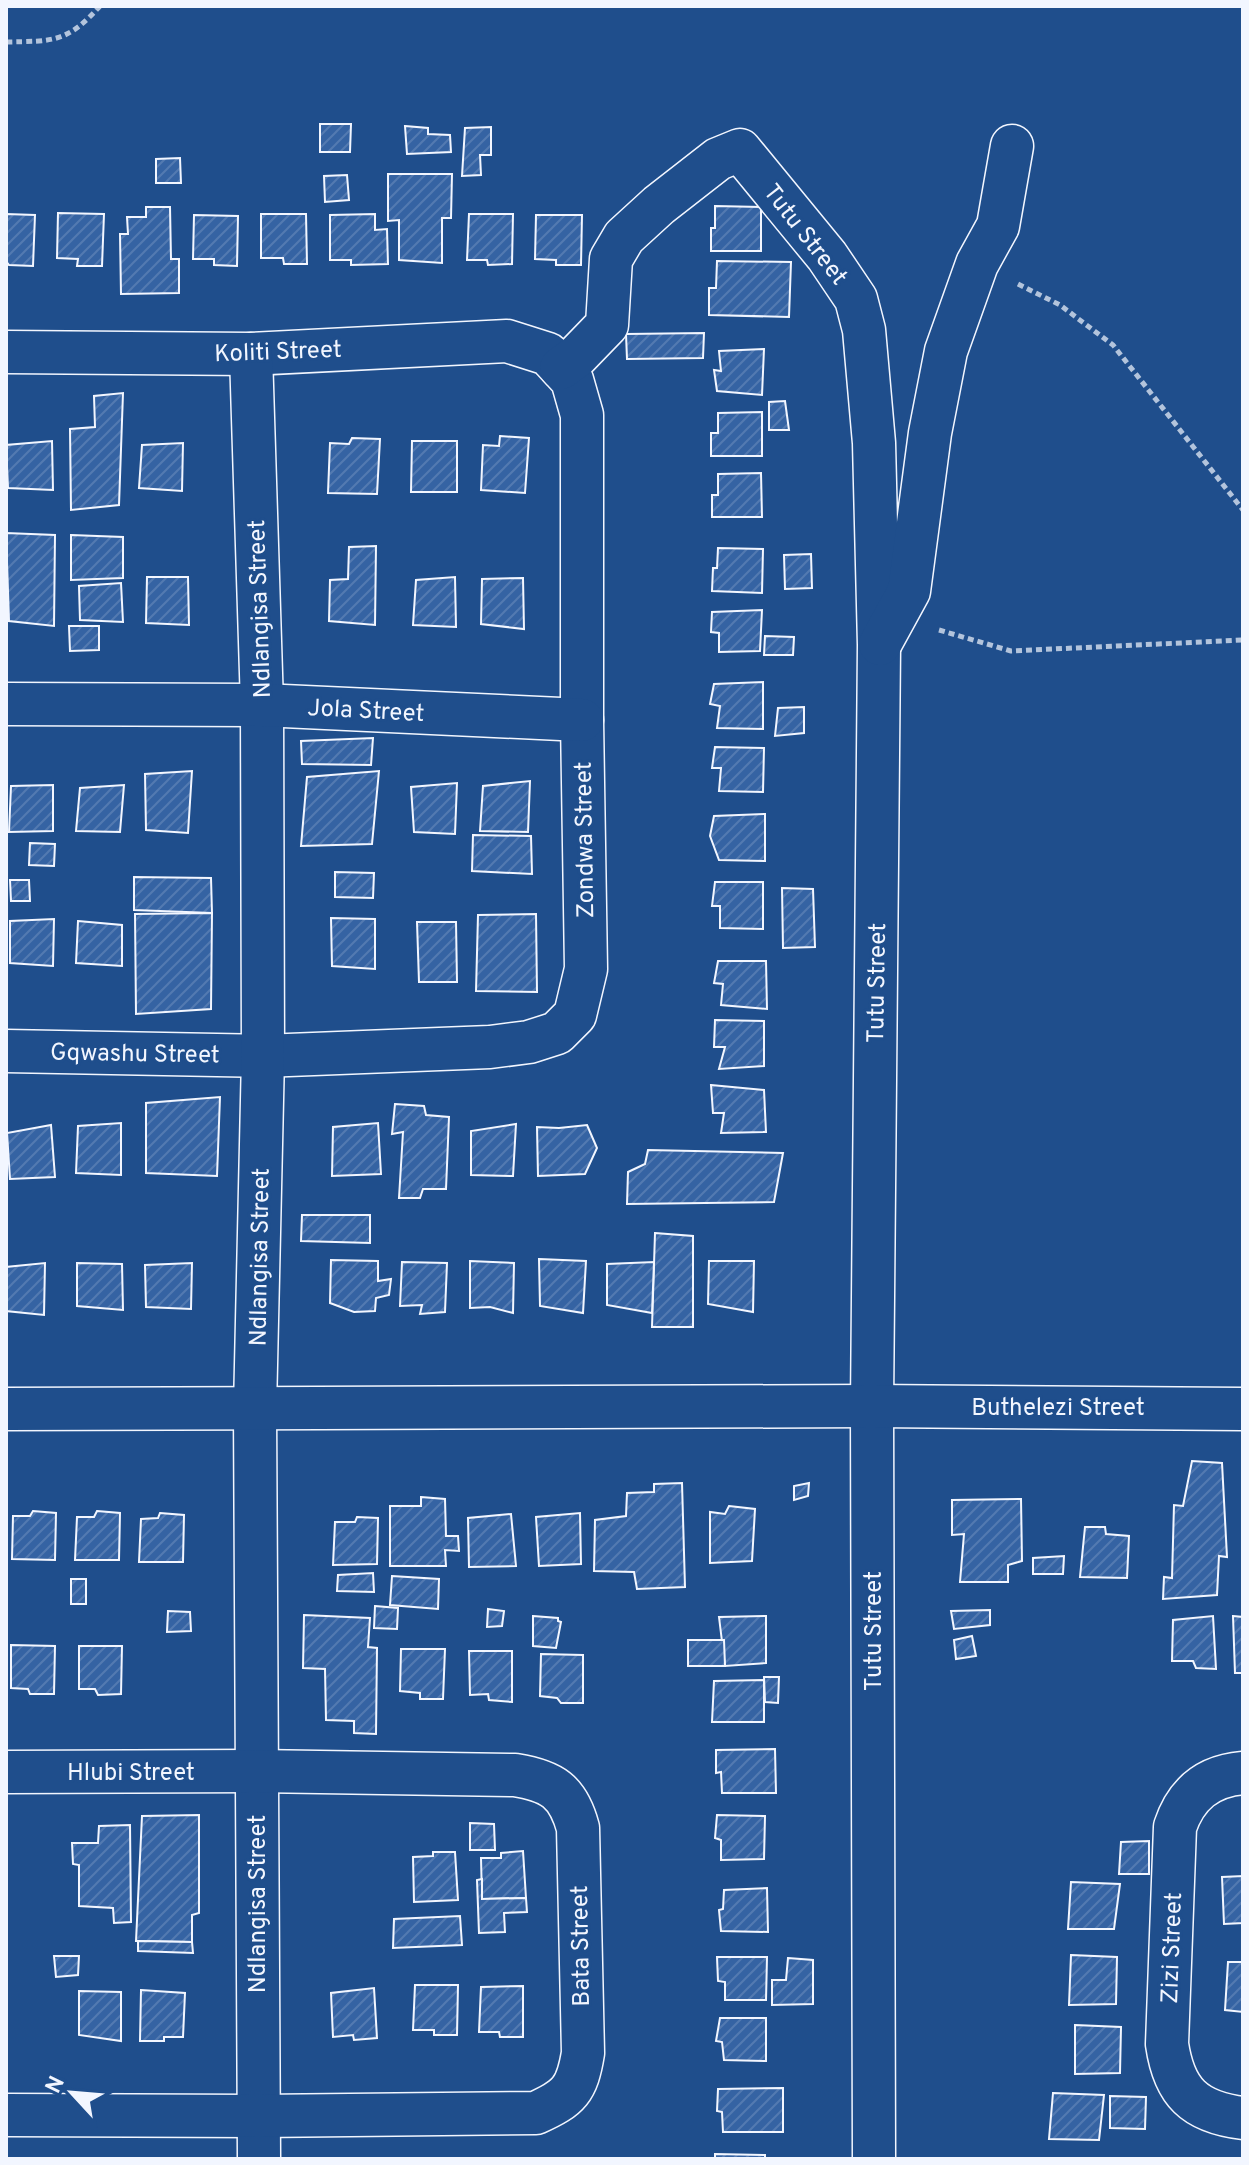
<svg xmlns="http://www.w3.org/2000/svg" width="1249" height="2165" viewBox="0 0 1249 2165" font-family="Overpass,sans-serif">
	<defs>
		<pattern id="building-hatch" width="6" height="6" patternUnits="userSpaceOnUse" patternTransform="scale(2)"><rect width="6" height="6" fill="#3563a3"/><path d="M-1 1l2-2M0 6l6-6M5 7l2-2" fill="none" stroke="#537ab1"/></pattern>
	</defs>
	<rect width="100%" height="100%" fill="#1f4e8c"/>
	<g fill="url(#building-hatch)" stroke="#f2f6ff" stroke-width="2">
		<path d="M320 124H351L350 152H320Z"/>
		<path d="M405 126 428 128V134L450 135 451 152 407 154Z"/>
		<path d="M491 127V155H480L481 175 462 176 465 128Z"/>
		<path d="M180 158 181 183H156V159Z"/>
		<path d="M388 174H452L451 218H442V263L399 260V220L388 221Z"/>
		<path d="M347 175 349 200 325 202 324 176Z"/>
		<path d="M715 206 761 207V251H711V228H715Z"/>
		<path d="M146 207H170L171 259H179V293L121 294 120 234H128L127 217H146Z"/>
		<path d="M58 213 104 214 102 266H77L78 259 57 258Z"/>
		<path d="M6 214 35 215 33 266 9 265 6 261Z"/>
		<path d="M261 214H306L307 264H284L283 258H261Z"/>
		<path d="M375 214V230L387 229 388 264 351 265V260H330V215Z"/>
		<path d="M469 214H513L512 264 488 265 487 260H467Z"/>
		<path d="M194 215 238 216 237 266 214 265V259H193Z"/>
		<path d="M536 215H582L581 265H556V260L535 259Z"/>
		<path d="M717 261 791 262 789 317 709 315V288H716Z"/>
		<path d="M704 333 703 358 627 359 626 334Z"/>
		<path d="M764 349 762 395 717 391 714 370 721 371 719 351Z"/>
		<path d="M123 393 119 505 71 510 70 429 95 427 94 396Z"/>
		<path d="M785 401 789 430H769V402Z"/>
		<path d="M762 412V456H711V433H718V413Z"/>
		<path d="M500 436 529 438 525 493 481 490 483 445 499 446Z"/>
		<path d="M352 438 380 439 377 494 328 493 330 443 349 444Z"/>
		<path d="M52 441 53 490 8 488 6 445Z"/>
		<path d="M412 441H457V492H411Z"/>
		<path d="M183 443 182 491 139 488 142 445Z"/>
		<path d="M761 473 762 517H712V495H718V474Z"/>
		<path d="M6 533 55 535 54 626 9 621Z"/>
		<path d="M71 535 123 537V578L71 580Z"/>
		<path d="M376 546 375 625 329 621 330 580 348 579 349 547Z"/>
		<path d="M718 548 763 549 762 593 712 591 713 568H717Z"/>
		<path d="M811 554 812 588 785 589 784 555Z"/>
		<path d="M147 577H188L189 625 146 623Z"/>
		<path d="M455 577 456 627 413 625 416 580Z"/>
		<path d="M523 578 524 629 481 624 482 579Z"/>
		<path d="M121 583 123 622 80 620 79 586Z"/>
		<path d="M762 610 760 651 719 652V633L711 632 712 612Z"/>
		<path d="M69 626H99V650L70 651Z"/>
		<path d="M765 636 794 637 793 655H764Z"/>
		<path d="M763 682V729L717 728 720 706 710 704 714 684Z"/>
		<path d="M804 707V733L775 736 778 708Z"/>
		<path d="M373 738 371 765 302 764 301 741Z"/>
		<path d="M715 747 764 748 763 792 719 791 721 768H712Z"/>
		<path d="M192 771 188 833 146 830 145 774Z"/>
		<path d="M379 771 372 844 301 846 307 777Z"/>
		<path d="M530 781 528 832 480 831 483 786Z"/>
		<path d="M457 783 455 834 414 832 411 787Z"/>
		<path d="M53 785V831L9 832 11 786Z"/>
		<path d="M124 785 120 832 76 831 80 788Z"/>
		<path d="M765 814V861L719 860 710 836 714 816Z"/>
		<path d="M473 835 531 836 532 874 472 871Z"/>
		<path d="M30 843 55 844 54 866 29 865Z"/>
		<path d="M335 872 374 873 373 898 335 897Z"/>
		<path d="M134 877 211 878 212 913 134 910Z"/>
		<path d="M10 880H29L30 901H11Z"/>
		<path d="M715 882H763V929L720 928V906H712Z"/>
		<path d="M782 888 813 889 815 947 783 948Z"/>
		<path d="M212 913 211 1009 136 1014 135 914Z"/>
		<path d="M536 914 537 992 476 991 478 915Z"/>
		<path d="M331 918 375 919V969L332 966Z"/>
		<path d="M54 919 53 966 10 963V921Z"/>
		<path d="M78 921 122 925V966L76 963Z"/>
		<path d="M417 922H456L457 982H419Z"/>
		<path d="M718 961H766L767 1009 721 1005 723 984 714 983Z"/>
		<path d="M715 1020 764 1021V1066L719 1069 725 1047H714Z"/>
		<path d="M711 1085 764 1090 766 1132 721 1133 724 1113H713Z"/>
		<path d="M220 1097 217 1176 146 1173V1103Z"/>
		<path d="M395 1104 424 1106 426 1115 449 1117 446 1189H423L420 1198H399L403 1132 392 1134Z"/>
		<path d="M121 1123V1175L76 1173 78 1126Z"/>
		<path d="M378 1123 381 1174 332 1176 333 1127Z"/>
		<path d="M516 1124 513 1176 471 1175V1131Z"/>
		<path d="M51 1125 55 1177 10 1179 7 1133Z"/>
		<path d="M587 1125 597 1148 585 1174 538 1176 537 1127 559 1128Z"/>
		<path d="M648 1150 783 1153 774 1202 627 1204 628 1172 645 1164Z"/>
		<path d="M302 1215H370V1243L301 1241Z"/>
		<path d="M655 1233 693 1236V1327H652Z"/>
		<path d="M539 1259 586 1261 583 1313 540 1306Z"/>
		<path d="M331 1260 378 1261V1281L391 1279 389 1295 376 1298 375 1311 354 1312 330 1303Z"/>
		<path d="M470 1261 514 1263 513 1313 490 1307 470 1308Z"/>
		<path d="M709 1261H754L753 1312 708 1304Z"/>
		<path d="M402 1262 447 1263 445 1312 420 1314 422 1305 400 1306Z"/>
		<path d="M654 1262 652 1313 607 1305V1264Z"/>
		<path d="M45 1263 44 1315 6 1311V1267Z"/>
		<path d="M77 1263 122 1264 123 1310 77 1306Z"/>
		<path d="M192 1263 191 1309 146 1307 145 1265Z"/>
		<path d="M1192 1461 1222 1463 1227 1557 1219 1556 1217 1595 1163 1599 1164 1577 1172 1578 1174 1505 1183 1506Z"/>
		<path d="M682 1483 685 1587 637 1589 634 1572 594 1571 595 1520 626 1516 627 1493 654 1492V1484Z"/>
		<path d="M809 1483 808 1496 794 1500V1486Z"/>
		<path d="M421 1497 445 1499 446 1536H458L459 1551 445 1550 446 1566H390V1506H421Z"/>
		<path d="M1021 1499 1022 1561 1008 1565V1582H960L964 1534 952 1535V1500Z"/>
		<path d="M729 1506 755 1509 752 1561 710 1563V1512L725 1514Z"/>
		<path d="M33 1511 56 1513 55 1560 12 1559 13 1516H30Z"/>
		<path d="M97 1511 120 1513 119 1560H75L77 1517H94Z"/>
		<path d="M160 1513 184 1515 183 1562H139L141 1519 158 1518Z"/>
		<path d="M580 1513 581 1564 539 1566 536 1517Z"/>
		<path d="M511 1514 516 1566 469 1567 468 1518Z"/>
		<path d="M357 1517 378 1518 377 1564 333 1565 335 1522H355Z"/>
		<path d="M1085 1527H1105L1106 1534 1129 1536 1127 1578 1080 1577Z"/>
		<path d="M1064 1556 1063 1574H1033V1558Z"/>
		<path d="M373 1573 374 1592 337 1591 338 1575Z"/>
		<path d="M392 1576 439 1579 438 1609 390 1605Z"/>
		<rect x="71" y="1579" width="15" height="25"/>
		<path d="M375 1606 398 1608 397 1629 374 1628Z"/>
		<path d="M488 1609 504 1611 502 1626 487 1627Z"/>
		<path d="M990 1610V1625L954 1629 951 1611Z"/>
		<path d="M168 1611 190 1612 191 1631 167 1632Z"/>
		<path d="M304 1615 370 1618 368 1647 377 1648 376 1734 354 1733V1721L326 1720 325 1669 303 1668Z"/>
		<path d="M533 1616 558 1618V1621L561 1622 556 1648 533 1646Z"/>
		<path d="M766 1616V1663L725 1666 719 1617Z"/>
		<path d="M1213 1616 1216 1669 1196 1668 1193 1661H1172L1173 1620Z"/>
		<path d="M1233 1616 1243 1617V1673H1235Z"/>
		<path d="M972 1636 976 1656 956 1659 954 1640Z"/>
		<path d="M688 1640H724L725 1666H688Z"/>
		<path d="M11 1645 55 1646 54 1694H30L28 1689 11 1688Z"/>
		<path d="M79 1646H122L121 1694 98 1695 95 1689H79Z"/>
		<path d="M401 1649H445L443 1699H420V1693L400 1691Z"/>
		<path d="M469 1651H512V1702L489 1700 488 1694 470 1695Z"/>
		<path d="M541 1654 583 1655V1703H561L557 1698 540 1696Z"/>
		<path d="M764 1677H779L778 1703 765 1702Z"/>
		<path d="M764 1680V1722H712L714 1681Z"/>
		<path d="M775 1749 776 1793H722L721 1772 716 1773V1750Z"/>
		<path d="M199 1815V1913L192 1915V1942L136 1941 142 1816Z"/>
		<path d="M717 1815 765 1816 764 1859 721 1860V1840L715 1838Z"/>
		<path d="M470 1823 494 1824 495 1850H470Z"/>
		<path d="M130 1825 131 1922 114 1923 113 1908 79 1906V1865L73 1864 72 1843H98L99 1826Z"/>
		<path d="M1149 1841V1874H1119L1121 1842Z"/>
		<path d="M523 1851 526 1898 482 1899 481 1858H501V1853Z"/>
		<path d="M433 1852H455L458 1900 414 1902 413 1857 433 1856Z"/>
		<path d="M1243 1876V1923L1224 1924 1222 1877Z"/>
		<path d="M482 1879V1899L526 1898 527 1912 504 1913 505 1932 479 1933 477 1880Z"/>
		<path d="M1071 1882 1120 1884 1114 1929H1068Z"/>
		<path d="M767 1888 768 1932 721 1931 719 1910 723 1909 724 1890Z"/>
		<path d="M460 1916 462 1945 393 1948 394 1919Z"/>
		<path d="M138 1941 192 1942 193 1953 138 1951Z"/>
		<path d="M1071 1955 1117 1957 1116 2004 1069 2005Z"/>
		<path d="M54 1956H79L78 1975 56 1977Z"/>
		<path d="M717 1957H767L766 2000H725V1982L718 1981Z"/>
		<path d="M788 1958 813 1960V2004L772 2005V1980H786Z"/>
		<path d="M1228 1962H1243V2012L1225 2010Z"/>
		<path d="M415 1985H458L457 2035H434V2030H413Z"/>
		<path d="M523 1986V2037H500L499 2032H479L481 1987Z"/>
		<path d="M374 1988 377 2038 354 2040 353 2035 333 2037 331 1993Z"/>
		<path d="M141 1990 185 1993 183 2037H164V2041H140Z"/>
		<path d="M79 1991 121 1992V2041L79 2035Z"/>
		<path d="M720 2018H766V2061L724 2060 722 2042 716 2041Z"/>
		<path d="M1075 2025 1121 2027 1120 2073 1075 2074Z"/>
		<path d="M783 2088V2132H723L722 2112 717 2111 718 2089Z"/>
		<path d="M1053 2093 1104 2095 1099 2140 1049 2139Z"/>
		<path d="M1110 2096 1146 2097 1145 2129 1110 2128Z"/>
		<path d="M715 2154 765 2155V2159H715Z"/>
	</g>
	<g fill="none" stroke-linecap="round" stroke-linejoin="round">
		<defs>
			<g id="minor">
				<path d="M6 352 251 354 507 341 548 354 572 380 582 415V720L586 969 575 1015 557 1033 529 1042 490 1047 263 1056 6 1051"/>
				<path d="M251 354 262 705 263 1056 255 1409 259 2159"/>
				<path d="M561 368 576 357 607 325 611 259 624 237 659 205 718 159 740 150 827 256 856 299 864 330 874 443 879 645 872 1406 874 2159"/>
				<path d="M880 644 909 591 930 433 946 351 977 264 998 226 1012 146"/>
				<path d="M6 704 262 705 582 720"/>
				<path d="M6 1409 872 1406 1243 1409"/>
				<path d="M6 1772 256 1771 515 1775C552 1781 568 1791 578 1828L583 2053C577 2090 569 2098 536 2113L259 2116 6 2115"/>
				<path d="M1243 1773C1208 1776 1186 1794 1175 1827L1167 2044C1174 2092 1194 2112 1243 2118"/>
			</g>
		</defs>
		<use href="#minor" stroke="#f2f6ff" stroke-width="45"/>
		<g stroke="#b3c4dc" stroke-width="5" stroke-dasharray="6 4" stroke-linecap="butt">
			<path d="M6 42C53 41 67 43 100 6"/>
			<path d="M1018 284 1060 305 1113 345 1243 510"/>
			<path d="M939 630 1011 651 1243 640"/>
		</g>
		<use href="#minor" stroke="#1f4e8c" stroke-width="42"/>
	</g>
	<g text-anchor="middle" stroke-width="6" stroke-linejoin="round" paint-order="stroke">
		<g font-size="24" fill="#f2f6ff" stroke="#1f4e8c">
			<text transform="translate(806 234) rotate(52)" y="8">Tutu Street</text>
			<text transform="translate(278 351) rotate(-2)" y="8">Koliti Street</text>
			<text transform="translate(259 609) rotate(-92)" y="8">Ndlangisa Street</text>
			<text transform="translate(366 710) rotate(3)" y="8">Jola Street</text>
			<text transform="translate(584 840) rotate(-91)" y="8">Zondwa Street</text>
			<text transform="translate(876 983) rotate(-89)" y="8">Tutu Street</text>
			<text transform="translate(135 1053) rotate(1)" y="8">Gqwashu Street</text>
			<text transform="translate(259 1257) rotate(-89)" y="8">Ndlangisa Street</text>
			<text x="1058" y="1415">Buthelezi Street</text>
			<text transform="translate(873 1631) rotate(-90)" y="8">Tutu Street</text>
			<text x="131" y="1780">Hlubi Street</text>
			<text transform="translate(257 1904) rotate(-90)" y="8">Ndlangisa Street</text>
			<text transform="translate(580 1946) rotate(-91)" y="8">Bata Street</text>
			<text transform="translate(1171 1948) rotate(-88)" y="8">Zizi Street</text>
		</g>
	</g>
	<rect width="1249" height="2165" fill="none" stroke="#f2f6ff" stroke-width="16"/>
	<g transform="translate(72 2093) rotate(296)" stroke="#1f4e8c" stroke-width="6" paint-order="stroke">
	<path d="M0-6L14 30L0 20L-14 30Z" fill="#f2f6ff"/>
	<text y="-12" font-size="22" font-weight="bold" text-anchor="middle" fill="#f2f6ff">N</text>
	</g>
</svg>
